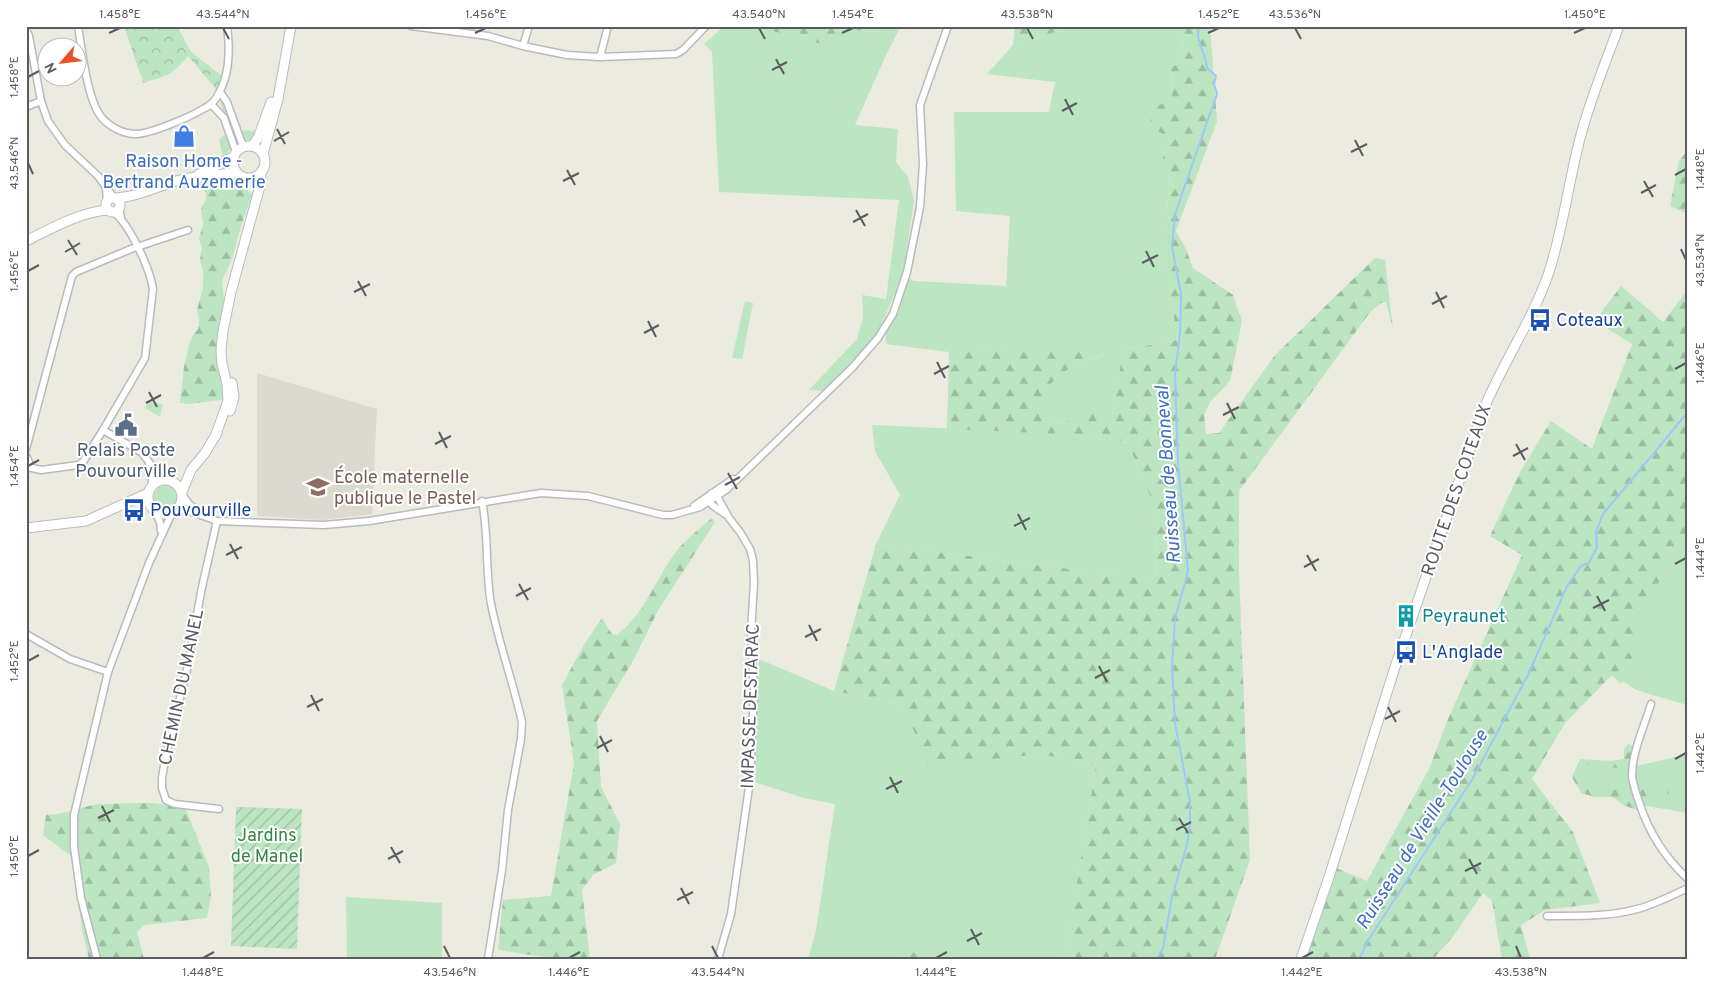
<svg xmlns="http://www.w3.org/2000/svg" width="1714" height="985" viewBox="0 0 1714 985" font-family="Overpass,sans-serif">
	<defs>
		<pattern id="forest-firs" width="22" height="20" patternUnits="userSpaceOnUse" patternTransform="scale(1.25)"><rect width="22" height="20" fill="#bce5c1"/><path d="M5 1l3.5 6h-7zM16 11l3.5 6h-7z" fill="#9cbda0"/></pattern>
		<pattern id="park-crowns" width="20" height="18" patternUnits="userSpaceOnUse" patternTransform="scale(1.25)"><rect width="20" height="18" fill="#bce5c1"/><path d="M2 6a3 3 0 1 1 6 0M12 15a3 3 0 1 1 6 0" fill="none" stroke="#9cbda0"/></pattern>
		<pattern id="garden-furrows" width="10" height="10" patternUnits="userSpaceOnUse" patternTransform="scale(1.25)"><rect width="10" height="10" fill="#bce5c1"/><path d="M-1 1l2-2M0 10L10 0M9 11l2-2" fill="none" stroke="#9cbda0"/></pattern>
	</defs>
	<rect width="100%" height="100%" fill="#ecebe0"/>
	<path fill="#dcdace" d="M257 373 377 409 372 514 323 520 257 516Z"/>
	<g fill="#bce5c1">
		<path d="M724 26H774L773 31 841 27 874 32 892 26H901L885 57 855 125 898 129 896 162 908 177 914 201 903 274 885 316 875 337 846 369 824 391 809 390 857 339 863 317 862 295 886 299 899 200 719 192 712 52 704 44Z"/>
		<path d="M1070 26H1182L1183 62 1171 67 1172 100 1169 138 1162 160 1171 163 1164 242 1177 340 1123 350 1112 416 1083 411 1063 424 1045 422 1038 411 1047 387 1067 370 1110 351 949 352 886 344V332L898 314 909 278 914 281 1006 286 1010 216 956 211 954 112H1049L1055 82 987 74 1013 45 1069 28Z"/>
		<path d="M222 101H224L239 143 237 144 220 103Z"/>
		<path d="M255 129 254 133 256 134C251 140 250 142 243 139L240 131 249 130 252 132Z"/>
		<path d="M228 134 231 148 226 155 223 156 219 140 223 136Z"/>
		<path d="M745 301 753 303 742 359 732 358Z"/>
		<path d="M149 402 163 404 160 417 145 408Z"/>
		<path d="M872 425 1108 436 1129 444 1142 480 1158 510 1155 580 876 544 900 495 875 451Z"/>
		<circle cx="166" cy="497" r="12"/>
		<path d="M1688 535V703L1687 705 1636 690 1613 674 1629 621 1677 540Z"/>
		<path d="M759 659 834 691 903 705 929 765 1041 754 1096 766 1069 931 1072 959H948L913 952 907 959H808L816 931 835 804 804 798 754 782Z"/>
		<path d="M1688 754V813L1647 806 1585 790 1576 777 1581 765 1608 766 1641 765Z"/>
		<path d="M346 897 442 903V959H347Z"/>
	</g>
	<g fill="url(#forest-firs)">
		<path d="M774 26H892L874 32 841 28 833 47 773 31Z"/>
		<path d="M1015 26H1070L1069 28 1013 45Z"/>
		<path d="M1182 26H1210L1217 121 1176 231 1186 249 1193 268 1233 295 1242 321 1230 381 1210 402 1204 415 1206 434 1219 433 1275 355 1375 258 1385 260 1393 330 1386 302 1381 303 1371 311 1239 491V573L1250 860 1215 959H1072L1069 931 1096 766 1041 754 928 766 903 705 834 691 876 544 1155 580 1158 510 1142 480 1129 444 1108 436 947 429 949 352 1111 350 1067 370 1047 387 1038 411 1045 422 1063 424 1083 411 1096 408 1112 416 1123 350 1177 340 1164 242 1171 163 1162 161 1169 138 1150 126 1151 109 1172 99 1171 67 1183 62Z"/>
		<path d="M1688 150V214L1670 206 1679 161Z"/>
		<path d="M213 178 219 184C232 181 241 185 252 194L241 226 233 256 222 281 224 299 221 319 226 397 222 400 189 404 180 403 184 366 191 338 198 329 199 320 197 310 203 288V270L200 260 202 248 199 239 203 224 201 209 206 200V194L198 182 200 179Z"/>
		<path d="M1688 285V538L1676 545V549C1672 558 1662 565 1663 577 1658 582 1656 588 1652 594 1649 598 1644 601 1642 606 1639 611 1640 615 1636 620L1639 626 1635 633 1628 635 1626 650 1632 657 1631 662 1621 673 1625 676V682L1619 683 1613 676 1609 678 1565 723 1532 779 1573 832 1600 903 1545 910 1521 925 1530 959H1502L1492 901 1483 893 1452 938 1433 959H1304L1336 868 1367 881 1429 769 1448 719 1522 555 1490 536 1520 472 1551 421 1592 449 1632 344 1595 321 1621 286 1663 322 1686 292Z"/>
		<path d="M712 518 715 522 659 609 634 659 597 721 601 787 620 824 616 863 593 875 582 890 590 959H557L498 950 503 900 551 896 574 763 562 685 585 643 602 618 612 634 617 635C644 614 654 583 673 556 683 541 699 529 712 518Z"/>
		<path d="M1628 744 1635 746 1631 765 1619 768 1584 765 1579 776 1586 786 1597 788 1609 787 1630 795H1635L1637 810 1623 805 1613 797H1595L1581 793 1572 777 1580 759 1610 761 1624 759V749Z"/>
		<path d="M1667 783 1669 787V793L1664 796 1659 805 1657 797 1653 799H1647L1643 805 1637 792 1641 785 1656 790 1660 786Z"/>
		<path d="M151 803 185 807 209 867 211 896 207 918 144 925 137 932 144 959H89L82 929 71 856 43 835 46 815 58 814 97 804Z"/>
		<path d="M913 952 948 959H907Z"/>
	</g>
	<path fill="url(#park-crowns)" d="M124 26H177L191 52 222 76 216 89 188 56C172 76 165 76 143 83L141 74H140Z"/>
	<path fill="url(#garden-furrows)" d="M236 807 302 809 297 949 231 946Z"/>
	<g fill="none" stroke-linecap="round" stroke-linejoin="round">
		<g stroke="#9dc8ff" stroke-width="2">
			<path d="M1157 959 1163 948 1172 897 1187 845 1190 824V802L1175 723 1172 666 1175 619 1188 571 1178 462 1175 374 1180 333 1181 294 1172 247 1175 214 1217 94 1214 84 1216 76 1207 68C1206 51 1195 44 1199 26"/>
			<path d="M1359 959 1369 939 1473 778 1528 675 1567 586 1581 566 1589 563 1597 547 1596 532 1603 514 1688 412"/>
		</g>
		<defs>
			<g id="street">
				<path d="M78 26C82 50 87 100 102 118 110 127 123 134 136 134 150 134 190 117 203 109 210 106 216 100 219 93 230 73 230 48 227 26"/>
				<path d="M411 26 488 36 523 46 567 55 600 57 676 54 683 50 706 26"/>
				<path d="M26 29 29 36 41 101 48 121 65 145 98 176 114 198"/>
				<path d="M523 46 529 26"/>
				<path d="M600 57 608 26"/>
				<path d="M220 92 227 102 241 141 244 146"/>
				<path d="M211 104 224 118 236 152"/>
				<path d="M26 107 41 101"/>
				<path d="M106 188 107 201"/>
				<path d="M119 208 121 218"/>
				<path d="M112 211C129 222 150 269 153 289L145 358 103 430 141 452 157 472 165 479"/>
				<path d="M26 449 72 276 76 272 131 249 188 230"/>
				<path d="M26 456 29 462 26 468"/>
				<path d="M149 464 152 474V486"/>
				<path d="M28 467 41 470 78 465 83 462 103 430"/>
				<path d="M712 493 718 498 729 518 740 532 750 549 753 560 754 583 751 632 754 692 750 780 731 914 718 959"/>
				<path d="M183 496 190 505 200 512"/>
				<path d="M710 499 712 505 725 514"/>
				<path d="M482 501C489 535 485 570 491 604 499 644 513 682 522 722L521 739 508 810 502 870 488 959"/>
				<path d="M694 506 733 479"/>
				<path d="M154 510 160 522 161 531"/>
				<path d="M176 510H187L217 521 324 525 369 521 541 493 588 496 663 515H672L700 507 726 490 852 368 878 338 893 314 907 272 920 207 923 164 920 105 948 26"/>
				<path d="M217 521 202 587 186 674 166 754 162 778V788L166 800 175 804 219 809"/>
				<path d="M26 634 70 659 108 672"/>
				<path d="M1651 704C1644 727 1632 752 1632 776 1633 785 1636 793 1639 802 1649 833 1664 857 1688 879"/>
				<path d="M1547 916C1578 916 1610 917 1641 908 1657 903 1673 895 1688 888"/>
				<path d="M97 959 81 898 74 847V815L108 672 149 563 172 513"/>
			</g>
			<g id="secondary">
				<circle cx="249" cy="162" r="16"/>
				<path d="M252 146 258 138 271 102"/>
				<path d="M263 154 278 99 291 26"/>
				<path d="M199 174 233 157"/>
				<path d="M116 198C137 197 156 187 176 181 195 176 216 174 237 173"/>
				<circle cx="113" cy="205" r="7"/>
				<path d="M26 241C50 229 82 211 109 210"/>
				<path d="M230 411 234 397 232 383"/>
				<path d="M215 437 228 401 227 384 222 364 221 350 223 331 231 292 260 186 261 172"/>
				<circle cx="165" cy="497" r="17"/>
				<path d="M182 492 191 470 205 453 217 433"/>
				<path d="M26 528 86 521 148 493"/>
				<path d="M1301 959 1330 874 1395 667 1485 406C1504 361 1533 319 1549 272 1564 226 1569 177 1582 131 1592 95 1606 61 1619 26"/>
			</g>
		</defs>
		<use href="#street" stroke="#b8babf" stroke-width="9"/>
		<use href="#secondary" stroke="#b9bbc2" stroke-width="11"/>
		<use href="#street" stroke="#fff" stroke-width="6"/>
		<use href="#secondary" stroke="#fff" stroke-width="9"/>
	</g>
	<path fill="none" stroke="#595c61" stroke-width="2" d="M223 28 229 39M759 28 765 39M1027 28 1033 39M1295 28 1301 39M109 33 120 28M475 33 486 28M842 33 853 28M1208 33 1219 28M1574 33 1585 28M776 59 784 74M772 70 787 62M28 77 39 71M1065 99 1073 115M1062 111 1077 103M277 129 285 144M1355 140 1363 156M274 141 289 132M1351 152 1367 144M28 163 33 174M567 170 575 185M1675 175 1686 169M563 181 579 173M1644 181 1653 197M1641 193 1656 185M856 210 865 226M853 222 868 214M68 240 77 255M1681 249 1686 260M1146 251 1154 267M65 252 80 243M1142 263 1158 255M28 271 39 265M358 281 366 296M354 292 370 284M1436 292 1444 308M1432 304 1447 296M648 321 656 337M644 333 659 325M937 362 945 378M1675 369 1686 363M934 374 949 366M149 392 157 407M146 403 161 395M1227 403 1235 419M1223 415 1239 407M439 432 447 448M435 444 451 436M1516 444 1525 460M1513 456 1528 448M28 466 39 460M728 473 737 489M725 485 740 477M1018 514 1026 530M1014 526 1030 518M230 544 238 559M226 555 242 547M1307 555 1316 571M1675 564 1686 558M1304 567 1319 559M519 584 528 600M516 596 531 588M1597 596 1605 611M1593 608 1609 600M809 625 817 641M805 637 821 629M28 661 39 655M1099 666 1107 682M1095 678 1110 670M311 695 319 711M307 707 323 699M1388 707 1396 722M1385 719 1400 711M600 736 608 752M597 748 612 740M1675 759 1686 753M890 777 898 793M886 789 902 781M102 806 110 822M98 818 114 810M1179 818 1188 833M1176 830 1191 822M391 847 400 863M28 856 39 850M388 859 403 851M1469 859 1477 874M1465 871 1481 863M681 888 689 904M677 900 693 892M971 929 979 945M967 941 982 933M444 946 450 958M712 946 718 958M1516 946 1521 958M203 958 214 952M569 958 580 952M936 958 947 952M1302 958 1313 952"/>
	<defs>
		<symbol id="shop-bare" viewBox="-9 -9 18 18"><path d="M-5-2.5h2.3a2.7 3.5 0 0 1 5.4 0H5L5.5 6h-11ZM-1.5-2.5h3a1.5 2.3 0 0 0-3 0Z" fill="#3f7fe0" stroke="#fff" stroke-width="2.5" paint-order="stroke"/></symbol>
		<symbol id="bus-bare" viewBox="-9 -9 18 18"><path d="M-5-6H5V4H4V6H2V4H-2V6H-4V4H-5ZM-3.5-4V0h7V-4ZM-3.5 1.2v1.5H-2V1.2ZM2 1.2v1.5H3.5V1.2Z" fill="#1a4fb4" stroke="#fff" stroke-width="2.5" paint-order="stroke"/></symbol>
		<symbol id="civic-bare" viewBox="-9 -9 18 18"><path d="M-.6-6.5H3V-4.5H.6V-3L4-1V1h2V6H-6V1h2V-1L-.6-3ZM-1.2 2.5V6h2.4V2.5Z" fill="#5c6f8a" stroke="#fff" stroke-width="2.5" paint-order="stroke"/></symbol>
		<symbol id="school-bare" viewBox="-9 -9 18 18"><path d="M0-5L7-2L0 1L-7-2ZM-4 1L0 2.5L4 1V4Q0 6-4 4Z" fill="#8d6e63" stroke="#fff" stroke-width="2.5" paint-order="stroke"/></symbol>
		<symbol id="building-bare" viewBox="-9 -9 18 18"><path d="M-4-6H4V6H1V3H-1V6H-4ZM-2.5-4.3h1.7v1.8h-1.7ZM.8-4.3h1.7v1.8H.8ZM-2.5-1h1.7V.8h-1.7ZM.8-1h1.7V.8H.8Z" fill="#0f9aa8" stroke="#fff" stroke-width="2.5" paint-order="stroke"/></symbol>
	</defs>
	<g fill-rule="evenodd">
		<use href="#shop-bare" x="168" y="120" width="32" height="32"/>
		<use href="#bus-bare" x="1524" y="304" width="32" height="32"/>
		<use href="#civic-bare" x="110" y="409" width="32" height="32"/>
		<use href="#school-bare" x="302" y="471" width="32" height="32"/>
		<use href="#bus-bare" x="118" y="494" width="32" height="32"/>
		<use href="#building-bare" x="1390" y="600" width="32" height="32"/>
		<use href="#bus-bare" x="1390" y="636" width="32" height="32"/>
	</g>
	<g text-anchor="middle" stroke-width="4" stroke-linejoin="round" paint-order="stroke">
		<g font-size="18" fill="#366cbe" stroke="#fff">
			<text x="184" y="167">Raison Home -<tspan x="184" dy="21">Bertrand Auzemerie</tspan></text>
		</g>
		<g font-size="18" fill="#164399" stroke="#fff" text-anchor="start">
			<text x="1556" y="326">Coteaux</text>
			<text x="150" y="516">Pouvourville</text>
			<text x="1422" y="658">L'Anglade</text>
		</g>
		<g font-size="18" fill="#4e5e75" stroke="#fff">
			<text x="126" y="456">Relais Poste<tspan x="126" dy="21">Pouvourville</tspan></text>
		</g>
		<g font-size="18" fill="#785e54" stroke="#fff" text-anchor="start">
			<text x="334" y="483">École maternelle<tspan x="334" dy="21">publique le Pastel</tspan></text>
		</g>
		<g font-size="18" fill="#595c61" stroke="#fff">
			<text transform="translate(1456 490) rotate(-71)" y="6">ROUTE DES COTEAUX</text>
			<text transform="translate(181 687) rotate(-78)" y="6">CHEMIN DU MANEL</text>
			<text transform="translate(750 706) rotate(-88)" y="6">IMPASSE DESTARAC</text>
		</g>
		<g font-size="18" fill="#0d838f" stroke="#fff" text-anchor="start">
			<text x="1422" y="622">Peyraunet</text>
		</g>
		<g font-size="18" fill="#348542" stroke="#fff">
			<text x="267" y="841">Jardins<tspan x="267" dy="21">de Manel</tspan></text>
		</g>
		<g font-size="19" font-style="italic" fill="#406ec3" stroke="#fff">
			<text transform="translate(1167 475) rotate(-94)" y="7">Ruisseau de Bonneval</text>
			<text transform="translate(1421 829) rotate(-58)" y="7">Ruisseau de Vieille-Toulouse</text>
		</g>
	</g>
	<rect width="1714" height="985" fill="none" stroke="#ffffff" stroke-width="55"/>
	<g transform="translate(62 62) rotate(242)"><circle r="24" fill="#ffffff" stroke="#bdbec0"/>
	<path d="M0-4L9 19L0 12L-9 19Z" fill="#ea5129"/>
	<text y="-8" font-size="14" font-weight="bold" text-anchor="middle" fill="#595c61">N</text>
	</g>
	<rect x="28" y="28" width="1658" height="930" fill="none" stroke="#595c61" stroke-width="2"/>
	<g font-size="12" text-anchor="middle" fill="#595c61">
		<text x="120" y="18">1.458°E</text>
		<text x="223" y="18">43.544°N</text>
		<text x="486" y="18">1.456°E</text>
		<text x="759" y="18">43.540°N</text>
		<text x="853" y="18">1.454°E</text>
		<text x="1027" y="18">43.538°N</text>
		<text x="1219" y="18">1.452°E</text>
		<text x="1295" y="18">43.536°N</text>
		<text x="1585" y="18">1.450°E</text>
		<text transform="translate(14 77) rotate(-90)" y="4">1.458°E</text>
		<text transform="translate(14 163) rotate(-90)" y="4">43.546°N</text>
		<text transform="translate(1700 169) rotate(-90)" y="4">1.448°E</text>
		<text transform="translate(1700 260) rotate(-90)" y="4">43.534°N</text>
		<text transform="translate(14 271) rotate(-90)" y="4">1.456°E</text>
		<text transform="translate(1700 363) rotate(-90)" y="4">1.446°E</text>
		<text transform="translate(14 466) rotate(-90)" y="4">1.454°E</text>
		<text transform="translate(1700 558) rotate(-90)" y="4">1.444°E</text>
		<text transform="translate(14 661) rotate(-90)" y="4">1.452°E</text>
		<text transform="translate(1700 753) rotate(-90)" y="4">1.442°E</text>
		<text transform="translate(14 856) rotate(-90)" y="4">1.450°E</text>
		<text x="203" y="976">1.448°E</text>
		<text x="450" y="976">43.546°N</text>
		<text x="569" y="976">1.446°E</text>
		<text x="718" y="976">43.544°N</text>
		<text x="936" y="976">1.444°E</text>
		<text x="1302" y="976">1.442°E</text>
		<text x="1521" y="976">43.538°N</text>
	</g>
</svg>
